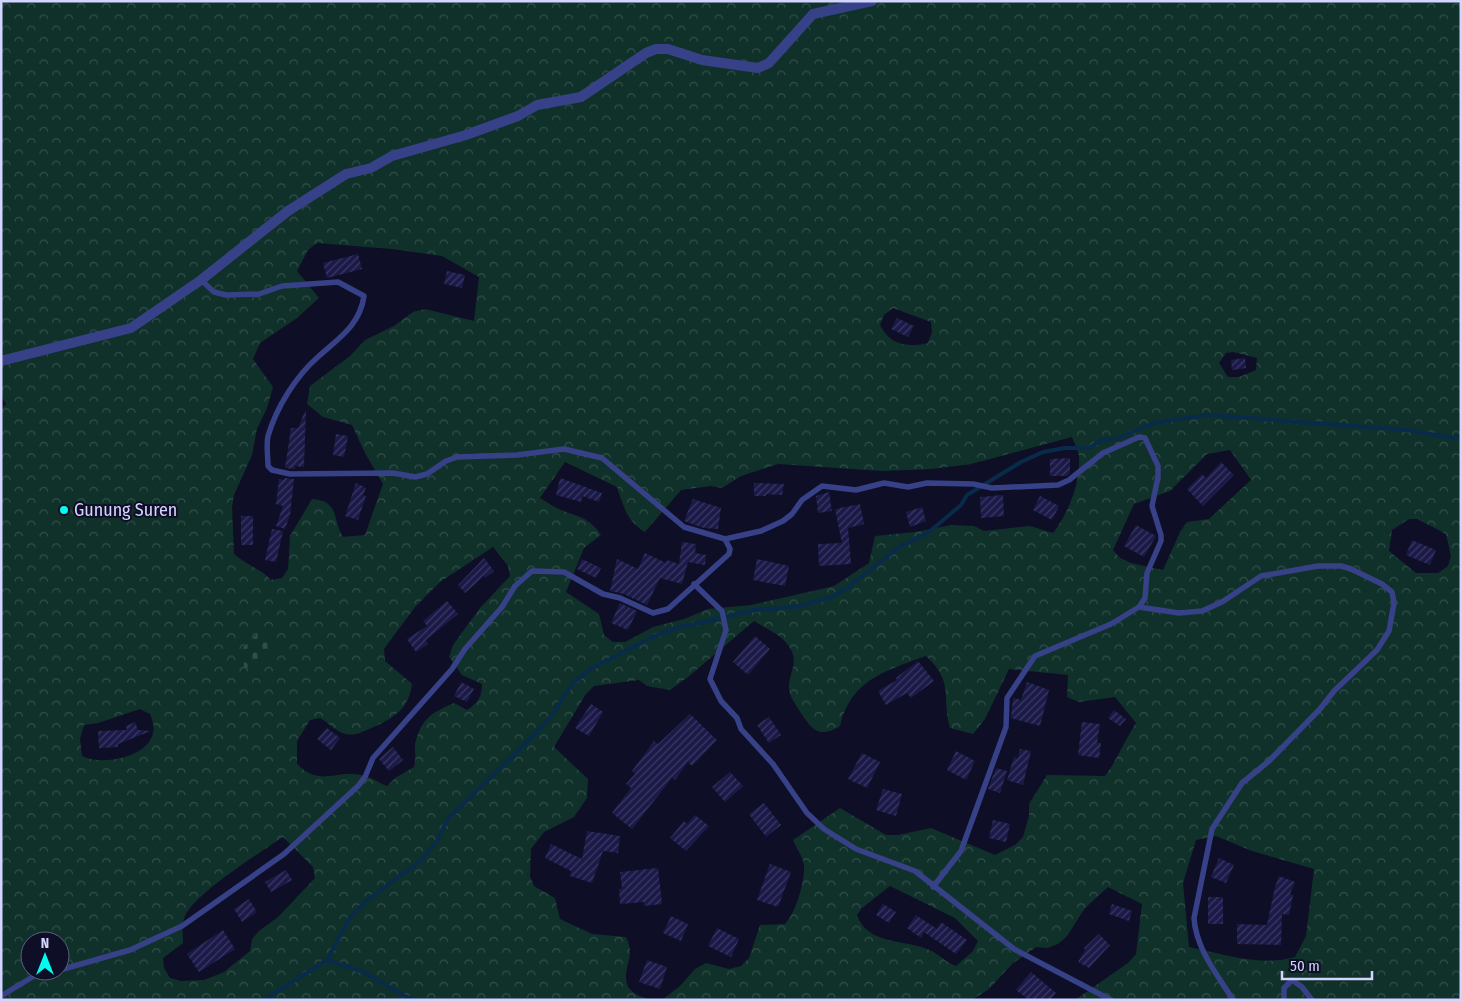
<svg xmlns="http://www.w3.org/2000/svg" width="1462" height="1001" viewBox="0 0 1462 1001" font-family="'Fira Sans Condensed',sans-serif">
	<defs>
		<pattern id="forest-crowns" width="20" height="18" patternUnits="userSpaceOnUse" patternTransform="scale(1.25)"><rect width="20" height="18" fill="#10312a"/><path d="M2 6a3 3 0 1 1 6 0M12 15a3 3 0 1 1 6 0" fill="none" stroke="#324e4a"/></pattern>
		<pattern id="cemetery-stones" width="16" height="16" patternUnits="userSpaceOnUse" patternTransform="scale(1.25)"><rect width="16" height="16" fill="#10312a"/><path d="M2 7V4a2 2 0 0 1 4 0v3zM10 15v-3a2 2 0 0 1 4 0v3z" fill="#324e4a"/></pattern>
		<pattern id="building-hatch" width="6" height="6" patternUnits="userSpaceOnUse" patternTransform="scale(1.25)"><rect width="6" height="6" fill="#1b1948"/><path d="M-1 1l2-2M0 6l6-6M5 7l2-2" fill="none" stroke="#3b3a63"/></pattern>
	</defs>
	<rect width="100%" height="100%" fill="#0e0e26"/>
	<path fill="url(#forest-crowns)" fill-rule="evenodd" d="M1 1H1461V1000H1075L1128 963 1136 954 1142 904 1108 887 1085 908 1067 936 1058 944 1047 948 1036 947 1012 964 989 989 972 1000H1V409L6 404 1 396ZM317 243 392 249 442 256 479 277 474 321 425 309 413 312 394 326 365 340 350 356 310 386 307 404 323 417 352 425 365 453 383 484 365 535 343 537C332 519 340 501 312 499L290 536 288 569 282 578 271 580C260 568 246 565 234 554L232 507 234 495 252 455 257 429 267 408 273 387 253 359 260 343 297 318 319 298 297 271 308 250ZM893 308 931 322 932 332 928 343C907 348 890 345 880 325L884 315ZM1233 352 1257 358 1256 370 1239 377H1228L1219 363 1226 353ZM1072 437C1074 443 1078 450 1079 456 1081 482 1069 512 1053 533L1030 526 984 531 974 526 951 525 915 532 875 536 869 563 834 586 751 605 708 609 684 619 653 627 625 642H613L604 635 599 614 566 592 584 548 601 535C590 518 579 517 561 510 554 507 547 502 540 498L565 462 617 487C623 505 627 522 645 532L681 490 711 486 722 488 741 476 778 464 882 471 932 469 971 464ZM1230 450 1251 480 1209 519 1187 522 1180 532 1163 570 1131 563 1120 558 1113 550 1134 504 1170 491 1207 454ZM1409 519H1417L1446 534 1451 556 1448 566 1438 573H1416L1389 551 1392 530ZM493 547 508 566 510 576 480 608 453 645 449 657 462 675 482 684C482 697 478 703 467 710L454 703C432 712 421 719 415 744 414 751 417 755 414 767L395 778 387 786C379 783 370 776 361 775 333 770 321 787 297 764V741L310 720 320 718C329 723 336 732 346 734 354 736 362 732 369 729 391 720 409 710 412 684L385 661 384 649 415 607 440 582ZM754 621C763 627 782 635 788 645 801 662 788 673 789 689 790 697 795 703 799 710 811 728 818 740 840 726 850 680 887 670 926 656 955 683 941 696 950 728L973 734 985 719 1009 669 1068 675 1067 697 1079 702 1115 697 1136 723C1125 740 1117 760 1105 776L1047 775 1029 804V816L1023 837 1015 845 995 855 931 828 898 835H886L840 808 793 840C796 847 803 857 804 865 805 882 796 912 785 924L760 925 749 958 741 966 729 969 706 963 695 969 680 986 662 1000C649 1000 626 996 626 978 626 960 635 956 626 937L592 934 560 919 555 898 534 886 530 876 531 849 544 832 574 817 587 798 588 779 554 747 586 694 594 686 639 680 647 686 670 690 688 677ZM140 709 150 714C152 720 155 726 153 733 148 758 101 766 82 756L80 739 84 725 98 723ZM1216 836 1252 851 1314 869 1306 936 1295 957C1261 967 1223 954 1189 947L1183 883 1196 840ZM283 837 313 867 315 878 278 917 259 931 252 939 250 951 224 972 204 980 181 981 170 978 164 968 163 958 183 943C183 935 181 923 185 916 195 893 261 852 283 837ZM890 886 955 918 978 941 973 951 956 966C945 962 938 953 927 949 902 939 868 945 857 915L862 908ZM30 941H60V971H30Z"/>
	<path fill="url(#cemetery-stones)" d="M261 630 272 638 274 649 260 667 249 669 244 667 243 648Z"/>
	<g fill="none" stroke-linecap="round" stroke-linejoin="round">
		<g stroke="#092b4a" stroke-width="4">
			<path d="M327 960 364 972 406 997 418 1000"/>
			<path d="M264 1000 327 960 349 919 365 902 420 861 437 841 447 820 533 736 549 719 573 683 591 669 653 637 678 628 754 610 795 607 829 598 850 586 898 548 929 532 961 505 967 495 1021 462 1043 452 1065 448H1089L1102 440 1119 438 1153 423 1208 415 1407 430 1452 438 1461 436"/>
		</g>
	</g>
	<g fill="url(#building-hatch)">
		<path d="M358 254 362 269 327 278 323 263Z"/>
		<path d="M447 271 465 275 462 288 444 284Z"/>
		<path d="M897 318 914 326 908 337 891 329Z"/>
		<path d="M1245 358 1246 368 1232 370 1231 360Z"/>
		<path d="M306 409 304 467 295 466V469L285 468 291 428H298Z"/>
		<path d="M336 434 348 436 344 457 333 455Z"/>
		<path d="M1070 458V473L1067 476H1050V459Z"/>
		<path d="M1221 462 1234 475 1203 506 1187 489 1202 474 1206 478Z"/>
		<path d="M284 478 294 479 290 515 285 529 276 526 283 506 276 504 279 479 284 480Z"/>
		<path d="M560 478 602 493 599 502 582 496 581 502 556 495Z"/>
		<path d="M356 483 366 488 363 495 366 496 358 520 345 516Z"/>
		<path d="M754 483 784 484 782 495 766 494V496H754Z"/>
		<path d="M829 492 832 511 818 513 816 496Z"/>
		<path d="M1003 495 1004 516 981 518 980 497Z"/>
		<path d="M1040 496 1059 506 1052 520 1033 510Z"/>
		<path d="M693 499 721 508 718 529 704 528 684 521Z"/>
		<path d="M860 504 864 524 848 528 851 564 819 566 818 544 842 543 835 509Z"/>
		<path d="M922 507 926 521 910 527 906 512Z"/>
		<rect x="241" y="516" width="12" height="29"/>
		<path d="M1136 525 1156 536 1144 557 1124 546Z"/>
		<path d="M272 529 283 531 276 562 265 560Z"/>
		<path d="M1412 540 1436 550 1430 565 1406 555Z"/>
		<path d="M682 542 696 544 695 553 706 555 705 565 688 562 682 584 660 578 647 605 624 594 610 591 617 559 638 569 645 553 666 563 667 560 679 564Z"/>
		<path d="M484 558 494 571 485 578 484 576 465 593 458 585Z"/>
		<path d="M582 559 601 568 596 578 577 569Z"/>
		<path d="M757 559 789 566 785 586 753 580Z"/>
		<path d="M447 601 458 614 426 640 428 644 416 652 407 639 427 626 423 621Z"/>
		<path d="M620 603 637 611 628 630 611 623Z"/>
		<path d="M755 636 770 649 748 675 733 662Z"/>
		<path d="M918 661 934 681 911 698 907 693 886 705 878 691 897 680 896 678Z"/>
		<path d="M461 682 474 689 467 702 454 696Z"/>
		<path d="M1027 682 1049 690 1040 726 1011 718 1013 698 1021 700Z"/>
		<path d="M591 704 603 712 589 736 575 728Z"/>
		<path d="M1114 710 1126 719 1120 726 1108 718Z"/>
		<path d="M690 714 717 740 692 766 688 762 675 780 672 778 632 829 612 813 631 788 626 784 635 774 632 771 654 741 658 744Z"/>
		<path d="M769 717 781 735 769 743 757 725Z"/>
		<path d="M135 722 138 730 151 731 118 744V747L99 748 98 731 127 730 126 726Z"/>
		<path d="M1082 722 1100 724 1097 743H1101L1099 758 1078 755Z"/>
		<path d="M327 728 340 738 331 750 317 739Z"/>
		<path d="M393 747 403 760 389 771 379 759Z"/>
		<path d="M1020 749 1031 751 1023 785 1007 780 1014 757 1018 758Z"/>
		<path d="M956 751 975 761 966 780 947 770Z"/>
		<path d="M862 753 880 762 867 788 848 779Z"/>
		<path d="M996 768 1007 771 1000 793 988 789Z"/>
		<path d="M730 772 743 786 725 802 712 787Z"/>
		<path d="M883 789 902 794 896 816 876 810Z"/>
		<path d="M764 803 781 825 766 837 749 814Z"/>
		<path d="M695 815 709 826 686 851 670 838 684 821 687 824Z"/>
		<path d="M993 820 1010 824 1006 842 989 838Z"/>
		<path d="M587 831 620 836 618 853 603 851 592 883 570 876 571 871 545 858 551 844 582 859Z"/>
		<path d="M1219 858 1234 865 1226 883 1211 877Z"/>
		<path d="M770 864 791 872 778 907 757 900Z"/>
		<path d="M658 868 662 904 644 906V902L620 904 619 889H622L620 872Z"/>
		<path d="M286 870 292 880 271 892 265 882Z"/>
		<path d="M1279 876 1295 882 1290 894 1293 895 1289 915 1282 914 1281 945 1237 944V924L1267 925 1275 887Z"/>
		<rect x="1208" y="897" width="15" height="27"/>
		<path d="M249 899 257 912 242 922 234 909Z"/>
		<path d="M883 904 896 912 889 923 876 915Z"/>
		<path d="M1112 904 1132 911 1129 921 1109 914Z"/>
		<path d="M916 915 937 929 941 922 967 940 956 954 924 932 921 938 907 928Z"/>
		<path d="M671 916 688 924 681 941 663 933Z"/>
		<path d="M717 928 739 939 731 957 708 946Z"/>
		<path d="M223 930 235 949 199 972 187 954Z"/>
		<path d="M1099 934 1110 945 1089 968 1078 962 1085 950 1084 948Z"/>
		<path d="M647 960 667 967 660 989 639 982Z"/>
		<path d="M1031 972 1056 993 1050 1000H1029L1016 990Z"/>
	</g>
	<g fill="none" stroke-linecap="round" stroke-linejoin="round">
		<g stroke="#364188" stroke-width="5.5">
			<path d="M725 539 761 531 783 521 792 514 802 500 822 486 856 490 884 483 908 487 927 483 973 484 992 488 1058 485 1069 480 1103 453 1139 437 1145 438 1158 466V477L1152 506 1161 535V541L1147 573 1145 598 1139 607 1111 624 1035 656 1007 698 1006 727 961 851 933 887"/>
			<path d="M694 584 722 611 726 630 710 679 721 701 737 718 741 729 773 764 807 813 824 829 856 849 915 871 1014 949 1111 1000"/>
			<path d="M1139 607 1179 613 1202 611 1222 602 1261 576 1318 566H1341L1351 569 1382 584 1392 592 1394 603 1389 631 1377 650 1334 691 1320 709 1269 761 1242 783 1212 829 1194 918C1196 949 1217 974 1233 1000"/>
			<path d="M60 970 130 950 182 926 284 854 358 786 365 777 373 758 452 669 465 649 502 607 515 586 532 571 564 572 603 594 620 598 653 613 668 609 729 554 730 549 725 539 684 527 602 458 564 449 517 455 457 457 446 461 427 474 415 477 393 473 290 474 272 470 268 466C268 457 266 445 268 436 277 406 296 376 319 356 339 338 360 325 364 296L338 282 282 286 259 294 226 295 214 292 201 280"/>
			<path d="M1 996 39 973 53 971"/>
			<path d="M1284 1000V988L1292 980 1302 987 1312 1000"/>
		</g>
		<path stroke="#364188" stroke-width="10" d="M1 361 131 328 201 280 288 211 346 174 371 168 392 156 466 135 518 116 537 105 581 97 646 53 656 49H668L702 60 758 68 769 63 813 14 872 1"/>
	</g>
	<circle fill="#00feee" stroke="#0e0e26" stroke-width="2" cx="64" cy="510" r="5"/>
	<g text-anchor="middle" stroke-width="4" stroke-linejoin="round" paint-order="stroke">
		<g font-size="18" fill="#d3d5ff" stroke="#0e0e26" text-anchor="start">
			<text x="74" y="516">Gunung Suren</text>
		</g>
	</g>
	<rect width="1462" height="1001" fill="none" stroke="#d3d5ff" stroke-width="5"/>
	<g transform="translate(45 956)"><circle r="24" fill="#0e0e26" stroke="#5d5e7d"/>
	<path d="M0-4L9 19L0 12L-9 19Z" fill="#00feee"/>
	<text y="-8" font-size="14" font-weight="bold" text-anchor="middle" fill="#d3d5ff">N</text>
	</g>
	<path d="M1282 971v8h90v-8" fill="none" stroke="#d3d5ff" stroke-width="2.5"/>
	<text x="1290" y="971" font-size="15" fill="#d3d5ff" stroke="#0e0e26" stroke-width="4" paint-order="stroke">50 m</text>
</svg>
